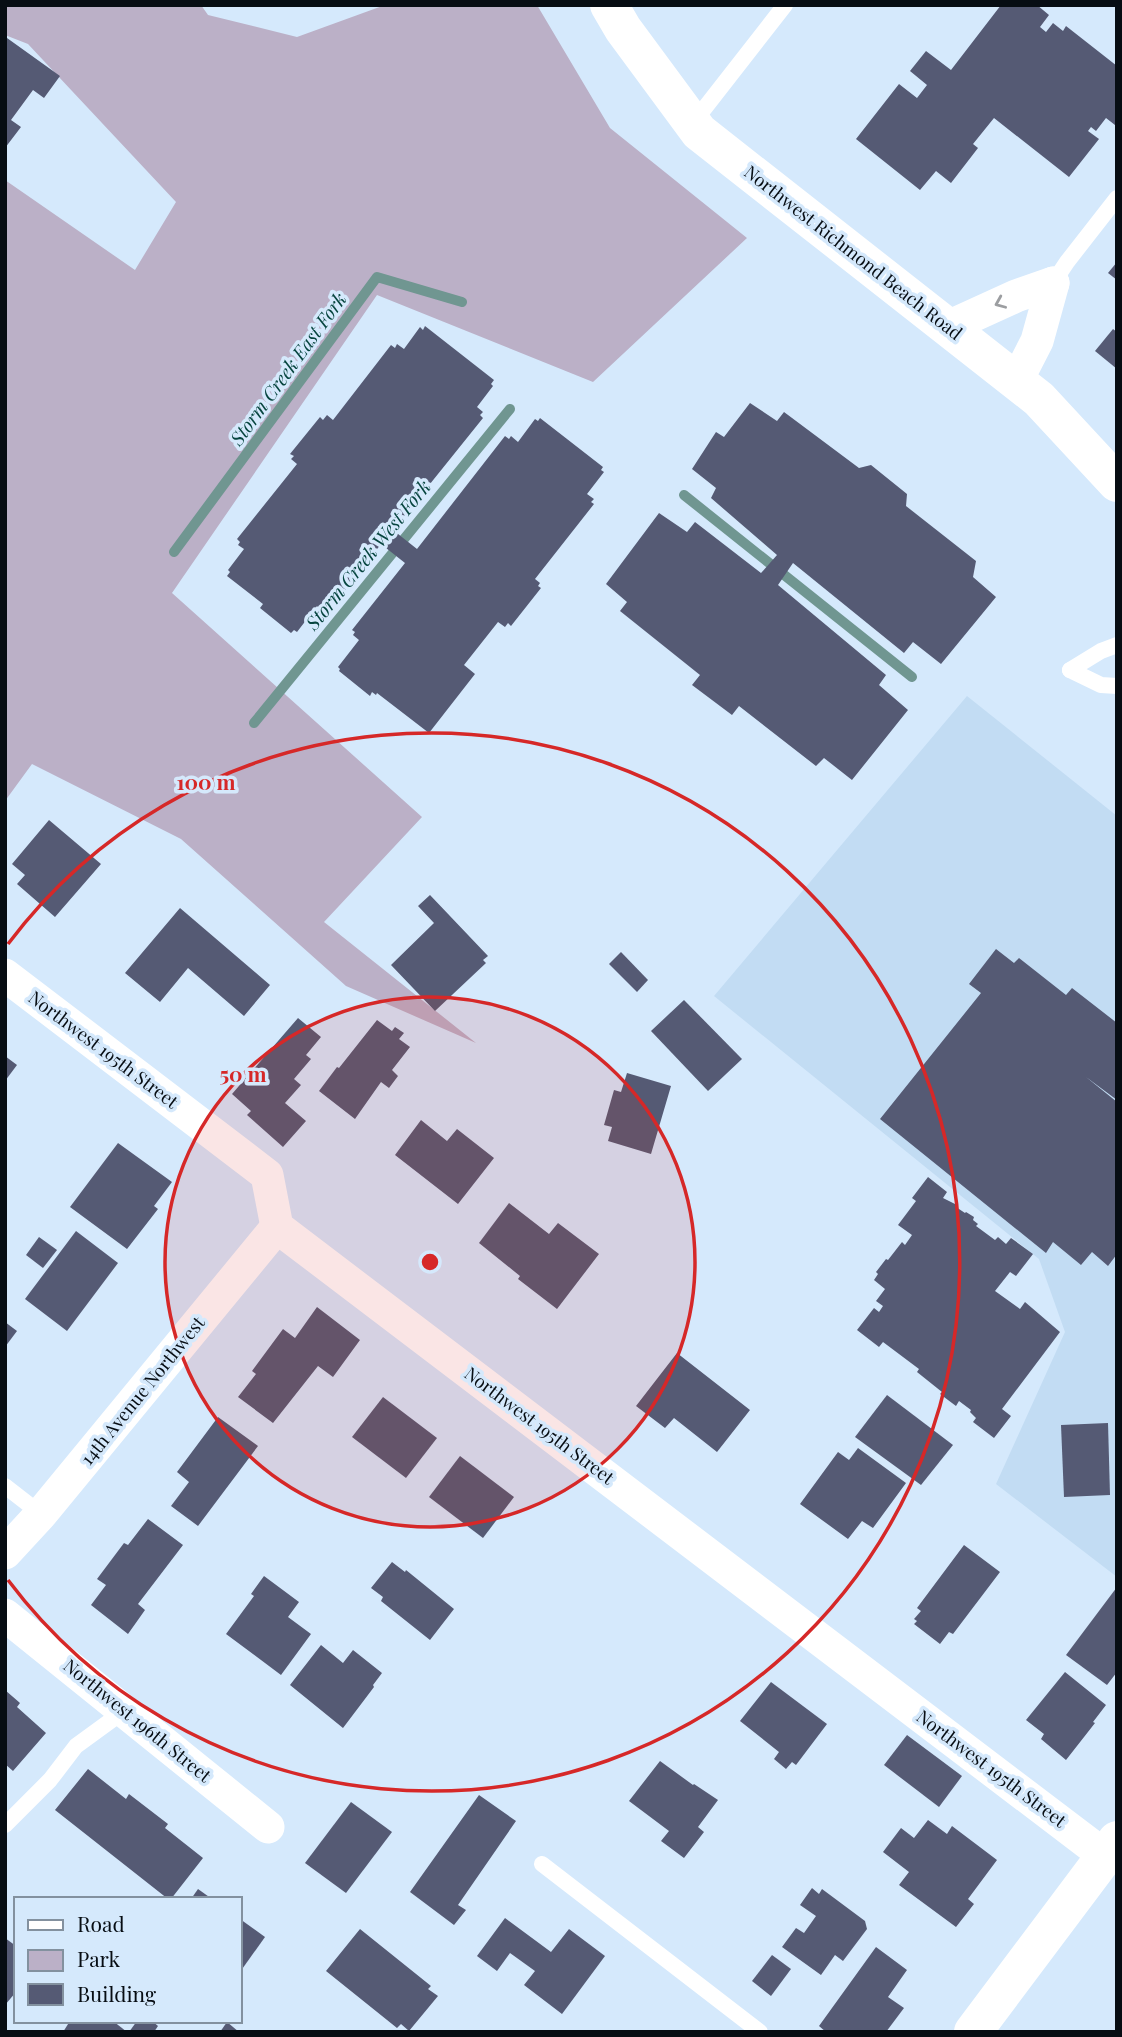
<svg xmlns="http://www.w3.org/2000/svg" width="1122" height="2037" viewBox="0 0 1122 2037" font-family="'Playfair Display',serif">
	<rect width="100%" height="100%" fill="#d5e9fc"/>
	<path fill="#c2dcf3" d="M967 696 1117 816V1577L996 1484 1065 1332 1039 1259 714 996Z"/>
	<path fill="#bbb0c7" d="M5 5H201L208 15 297 37 385 5H537L610 128 747 238 593 382 377 295 172 593 422 817 324 922 476 1043 346 986 181 839 32 764 5 801V180L135 270 176 202 28 44 5 35Z"/>
	<g fill="none" stroke-linecap="round" stroke-linejoin="round">
		<g stroke="#709691" stroke-width="10">
			<path d="M684 495 912 677"/>
			<path d="M174 552 377 277 462 302"/>
			<path d="M254 723 510 409"/>
		</g>
	</g>
	<g fill="#555a74">
		<path d="M1001 5H1037L1049 15 1040 27 1046 32 1053 23 1063 31 1066 26 1117 66V122L1115 125 1106 118 1096 131 1091 127 1088 131 1099 139 1069 177 994 118 973 144 978 148 951 183 936 171 920 190 856 139 899 84 917 98 927 85 910 71 926 51 951 70Z"/>
		<path d="M7 38 60 76 44 98 33 90 11 120 21 127 5 148V41Z"/>
		<path d="M1117 262V280L1108 273Z"/>
		<path d="M425 326 494 380 491 384 493 386 477 407 483 412 480 415 483 418 393 530 417 549 505 436 509 439 511 436 518 442 535 419 538 421 540 418 603 467 601 470 604 472 587 494 594 499 591 502 594 504 535 579 540 583 538 586 541 588 511 626 508 623 505 627 498 622 464 665 475 674 429 733 377 693 376 695 372 692 370 696 339 671 340 669 338 667 359 640 353 635 355 632 352 630 405 563 381 544 329 611 326 608 323 612 317 606 297 632 294 630 291 633 260 608 263 604 227 576 230 572 228 570 244 549 238 545 240 542 237 539 297 464 291 459 294 456 290 454 320 417 323 420 327 415 333 420 391 345 395 348 397 344 404 349 420 327 423 330Z"/>
		<path d="M1113 329 1117 332V369L1095 351Z"/>
		<path d="M750 403 777 421 784 412 859 468 871 465 907 494 906 506 976 561 973 577 996 597 941 664 913 642 904 653 793 563 778 585 886 675 879 685 908 710 852 780 824 758 816 766 739 706 732 715 692 685 700 675 620 611 627 602 606 584 659 513 687 532 695 522 761 573 777 555 711 498 716 488 692 469 716 432 724 437Z"/>
		<path d="M49 820 101 864 55 917 17 884 25 875 12 864Z"/>
		<path d="M430 895 488 956 483 960 486 963 435 1011 391 965 434 923 418 906Z"/>
		<path d="M180 908 270 985 244 1016 188 968 160 1002 125 973Z"/>
		<path d="M996 949 1014 963 1019 958 1066 995 1072 988 1117 1023V1100L1086 1077 1117 1102V1254L1108 1266 1092 1252 1081 1265 1053 1242 1046 1253 880 1119 981 993 969 984Z"/>
		<path d="M621 952 648 980 637 992 609 964Z"/>
		<path d="M684 1000 742 1059 708 1091 651 1031Z"/>
		<path d="M298 1018 321 1037 306 1055 311 1059 294 1079 301 1085 285 1103 306 1121 283 1147 247 1115 251 1111 232 1094Z"/>
		<path d="M377 1020 392 1031 395 1027 404 1033 399 1039 410 1047 392 1070 398 1076 389 1088 381 1082 355 1119 319 1091 337 1067 339 1068Z"/>
		<path d="M5 1056 17 1065 5 1081Z"/>
		<path d="M627 1073 671 1086 651 1154 608 1141 612 1127 604 1125 614 1090 621 1092Z"/>
		<path d="M421 1120 447 1141 457 1129 494 1158 458 1204 395 1155Z"/>
		<path d="M118 1143 172 1182 154 1206 158 1209 127 1249 70 1207Z"/>
		<path d="M928 1177 947 1192 943 1198 957 1205 956 1207 965 1213 966 1212 974 1217 973 1220 978 1224 976 1226 995 1240 998 1237 1006 1244 1011 1238 1033 1254 1016 1276 1010 1272 995 1291 1020 1309 1025 1302 1060 1332 1002 1409 1011 1416 994 1438 973 1422 976 1418 970 1412 971 1410 959 1401 956 1406 940 1394 942 1392 917 1372 919 1369 883 1342 879 1347 857 1330 874 1308 879 1312 883 1306 876 1301 885 1289 874 1280 878 1274 876 1272 886 1259 888 1260 902 1242 905 1245 912 1235 898 1225 916 1201 912 1198Z"/>
		<path d="M509 1203 549 1234 558 1223 599 1254 557 1309 518 1279 520 1276 479 1243Z"/>
		<path d="M76 1231 118 1263 67 1331 25 1299Z"/>
		<path d="M39 1237 57 1250 43 1268 26 1255Z"/>
		<path d="M317 1307 360 1340 333 1377 318 1366 273 1423 238 1397 256 1374 252 1371 283 1329 295 1338Z"/>
		<path d="M5 1322 17 1331 5 1347Z"/>
		<path d="M677 1353 750 1410 717 1452 674 1418 665 1428 636 1406Z"/>
		<path d="M887 1395 953 1445 921 1485 855 1437Z"/>
		<path d="M383 1397 437 1438 406 1478 352 1437Z"/>
		<path d="M218 1417 258 1446 198 1526 171 1506 189 1482 177 1472Z"/>
		<path d="M1108 1423 1110 1495 1064 1497 1061 1425Z"/>
		<path d="M858 1448 906 1483 873 1528 862 1521 848 1539 800 1504 838 1452 849 1460Z"/>
		<path d="M460 1456 514 1497 483 1538 429 1497Z"/>
		<path d="M148 1519 183 1545 138 1604 145 1610 128 1634 91 1605 106 1585 97 1579 124 1543 128 1545Z"/>
		<path d="M964 1545 1000 1572 953 1634 949 1632 940 1644 914 1624 917 1621 914 1619 921 1611 917 1608Z"/>
		<path d="M392 1562 405 1572 406 1570 454 1609 430 1640 381 1601 383 1597 371 1588Z"/>
		<path d="M264 1576 299 1602 288 1617 311 1634 281 1675 226 1634 254 1596 251 1594Z"/>
		<path d="M1117 1587V1672L1107 1685 1066 1655Z"/>
		<path d="M321 1645 343 1663 353 1650 382 1673 373 1685 374 1687 343 1728 290 1685Z"/>
		<path d="M1065 1672 1106 1705 1093 1722 1095 1723 1066 1760 1041 1739 1044 1734 1026 1720Z"/>
		<path d="M771 1682 827 1724 796 1765 792 1762 786 1769 774 1759 779 1752 740 1721Z"/>
		<path d="M5 1690 20 1703 17 1707 46 1733 13 1771 5 1764Z"/>
		<path d="M907 1735 962 1776 939 1807 884 1765Z"/>
		<path d="M660 1761 693 1785 694 1784 718 1800 698 1827 704 1832 684 1858 661 1841 669 1831 629 1801Z"/>
		<path d="M88 1769 126 1799 129 1794 168 1824 165 1828 203 1858 171 1899H168L55 1810Z"/>
		<path d="M479 1795 516 1821 458 1905 466 1910 454 1925 410 1892Z"/>
		<path d="M351 1802 392 1832 346 1893 305 1863Z"/>
		<path d="M928 1820 947 1834 952 1826 997 1860 968 1899 974 1904 956 1927 899 1885 909 1872 883 1852 901 1828 914 1838Z"/>
		<path d="M812 1888 819 1894 822 1889 865 1921 867 1929 843 1961 835 1955 821 1975 782 1947 796 1928 804 1933 816 1916 800 1905Z"/>
		<path d="M198 1889 212 1899H191Z"/>
		<path d="M505 1918 551 1952 569 1929 605 1956 562 2014 524 1985 535 1971 510 1953 497 1971 477 1956Z"/>
		<path d="M240 1919 265 1937 240 1972Z"/>
		<path d="M360 1929 431 1986 428 1989 438 1996 409 2031 401 2024 397 2028 326 1971Z"/>
		<path d="M5 1938 16 1946V1992L5 2005Z"/>
		<path d="M876 1947 907 1970 888 1997 904 2008 886 2032H826L819 2026Z"/>
		<path d="M772 1955 791 1969 771 1996 752 1981Z"/>
		<path d="M70 2021H113L127 2032H63Z"/>
		<path d="M137 2021H152L158 2026 154 2032H129Z"/>
		<path d="M227 2022 239 2032H220Z"/>
	</g>
	<g fill="none" stroke-linecap="round" stroke-linejoin="round">
		<g stroke="#fff" stroke-width="16">
			<path d="M693 123 785 5"/>
			<path d="M1053 283 1067 262 1117 198"/>
			<path d="M1070 670 1101 651 1117 645"/>
			<path d="M1070 670 1101 685 1117 686"/>
			<path d="M5 1486 41 1514"/>
			<path d="M5 1825 50 1780 76 1746 124 1711"/>
			<path d="M542 1864 760 2032"/>
		</g>
		<g stroke="#fff" stroke-width="33">
			<path d="M948 327 1016 296 1053 283"/>
			<path d="M1016 382 1037 341 1053 283"/>
			<path d="M5 975 267 1175 277 1227 1105 1856"/>
			<path d="M5 1553 41 1514 277 1227"/>
			<path d="M5 1615 268 1827"/>
		</g>
		<path stroke="#fff" stroke-width="38" d="M973 2032 1117 1840"/>
		<path stroke="#fff" stroke-width="38" d="M609 5 623 29 699 132 1039 399 1117 483"/>
	</g>
	<defs><path id="oneway-chevron" d="M-2-3.5L2.5 0L-2 3.5" fill="none" stroke-width="1.6" stroke-linecap="round" stroke-linejoin="round" transform="scale(1.75)"/></defs>
	<use stroke="#9c9ea1" href="#oneway-chevron" transform="translate(1000 303) rotate(157)"/>
	<circle cx="430" cy="1262" r="265" fill="#d62828" fill-opacity=".12"/>
	<g fill="none" stroke="#d62828" stroke-width="3.5">
		<circle cx="430" cy="1262" r="265"/>
		<path d="M8 944A529 529 0 1 1 8 1580"/>
	</g>
	<g text-anchor="middle" stroke-width="7" stroke-linejoin="round" paint-order="stroke">
		<g font-size="18" fill="#070d13" stroke="#d5e9fc">
			<text transform="translate(853 253) rotate(38)" y="6">Northwest Richmond Beach Road</text>
			<text transform="translate(103 1050) rotate(37)" y="6">Northwest 195th Street</text>
			<text transform="translate(143 1391) rotate(-51)" y="6">14th Avenue Northwest</text>
			<text transform="translate(539 1426) rotate(37)" y="6">Northwest 195th Street</text>
			<text transform="translate(137 1721) rotate(39)" y="6">Northwest 196th Street</text>
			<text transform="translate(991 1769) rotate(37)" y="6">Northwest 195th Street</text>
		</g>
		<g font-size="19" font-style="italic" fill="#07453f" stroke="#d5e9fc">
			<text transform="translate(288 369) rotate(-54)" y="7">Storm Creek East Fork</text>
			<text transform="translate(368 555) rotate(-51)" y="7">Storm Creek West Fork</text>
		</g>
	</g>
	<circle cx="430" cy="1262" r="10" fill="#d62828" stroke="#d5e9fc" stroke-width="3.5"/>
	<g font-size="21" text-anchor="middle" font-weight="bold" fill="#d62828" stroke="#d5e9fc" stroke-width="7" stroke-linejoin="round" paint-order="stroke">
		<text x="206" y="790">100 m</text>
		<text x="243" y="1082">50 m</text>
	</g>
	<rect width="1122" height="2037" fill="none" stroke="#070d13" stroke-width="14"/>
	<rect x="14" y="1897" width="228" height="126" fill="#d5e9fc" stroke="#83919f" stroke-width="2"/>
	<rect x="28" y="1920" width="35" height="10" fill="#ffffff" stroke="#83919f" stroke-width="2"/>
	<text x="77" y="1932" font-size="21" fill="#070d13">Road</text>
	<rect x="28" y="1950" width="35" height="21" fill="#bbb0c7" stroke="#83919f" stroke-width="2"/>
	<text x="77" y="1967" font-size="21" fill="#070d13">Park</text>
	<rect x="28" y="1984" width="35" height="21" fill="#555a74" stroke="#83919f" stroke-width="2"/>
	<text x="77" y="2002" font-size="21" fill="#070d13">Building</text>
</svg>
